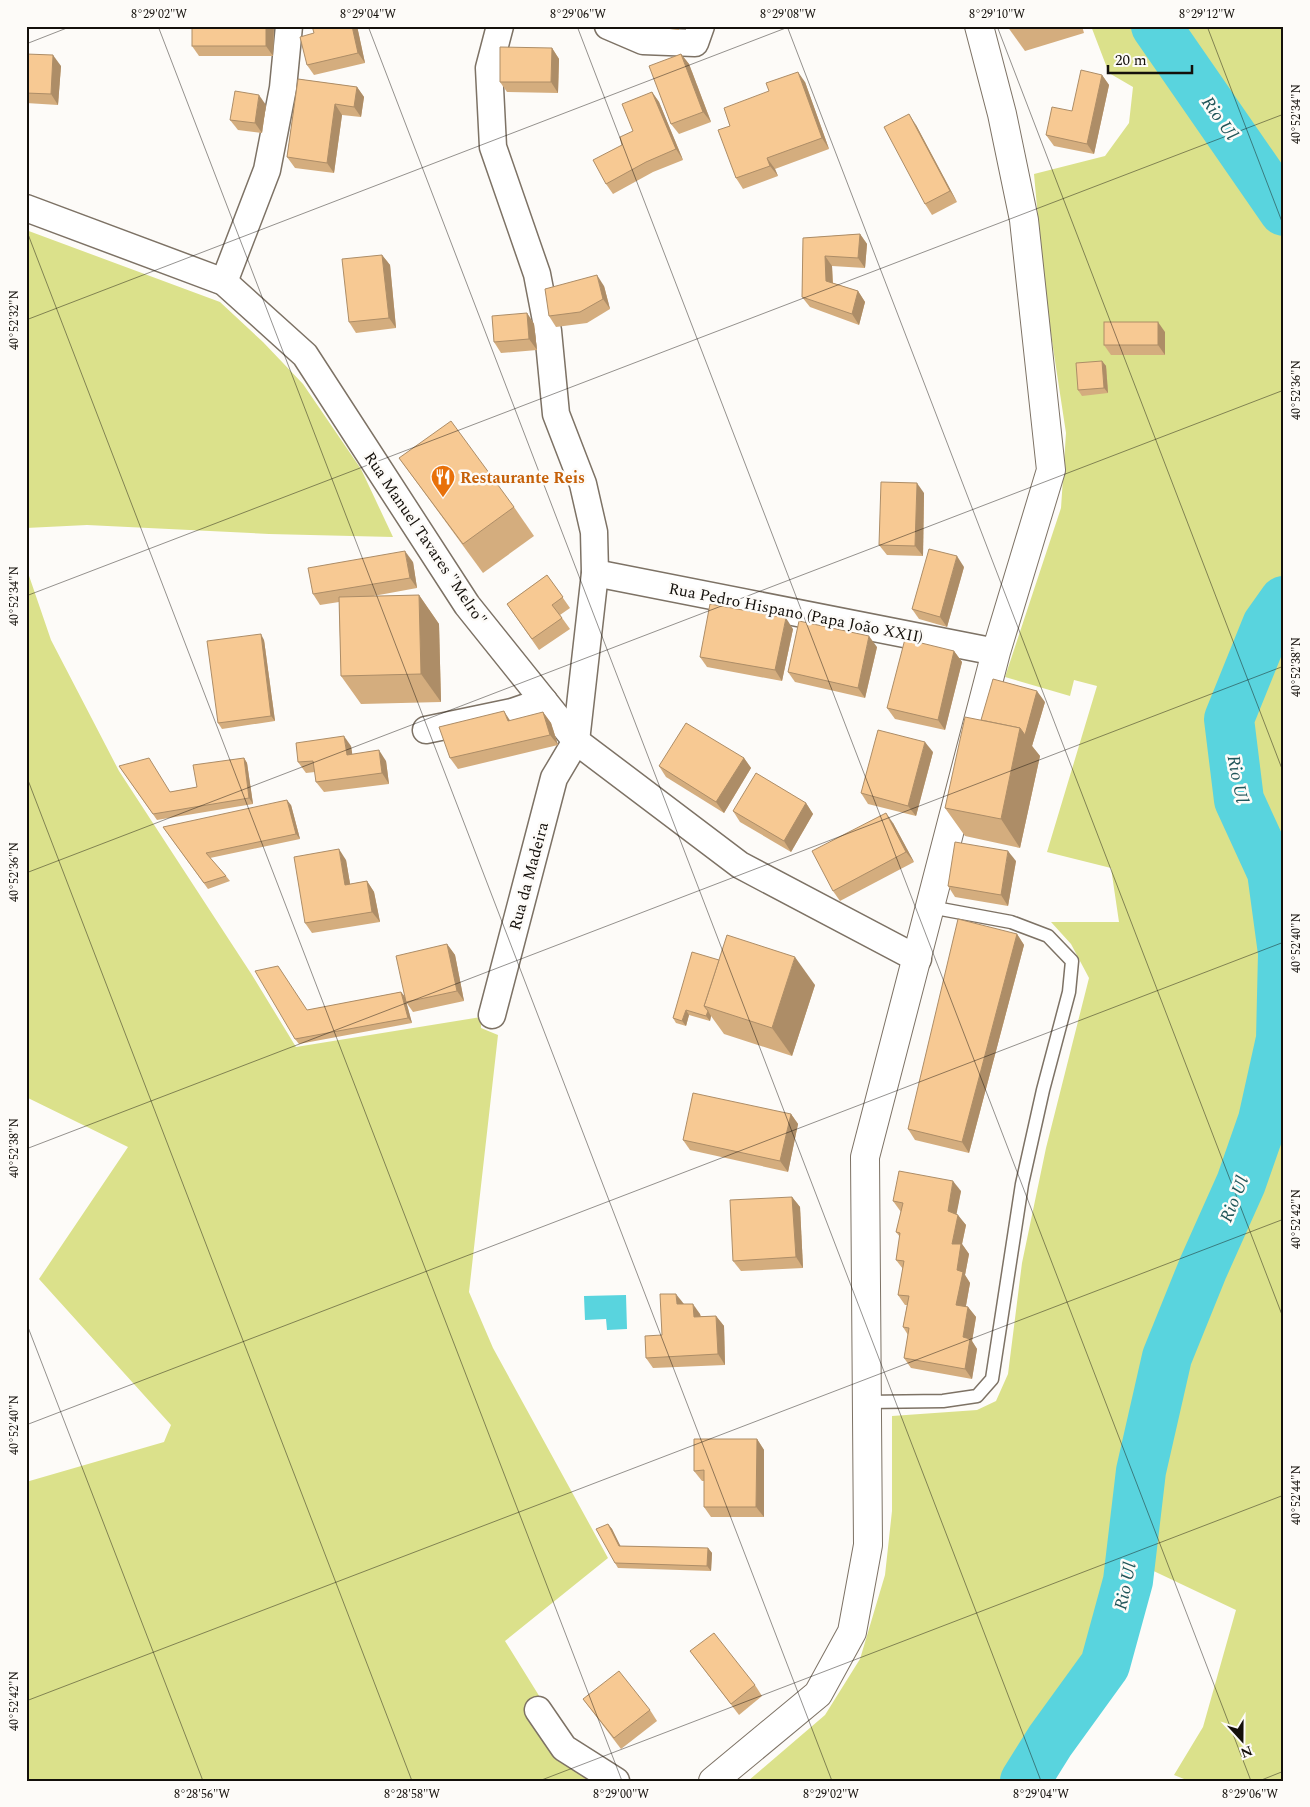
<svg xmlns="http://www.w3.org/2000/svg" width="1310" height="1807" viewBox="0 0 1310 1807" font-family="Spectral,serif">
	<rect width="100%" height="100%" fill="#fdfbf8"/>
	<g fill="#dbe18b">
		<path d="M1091 26H1146L1284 231V583L1265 612 1234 679 1221 718 1228 774 1237 818 1266 881 1275 1024 1256 1112 1215 1222 1159 1355 1143 1401 1130 1473 1120 1580 1098 1660 1012 1781H748L825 1715 860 1659 885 1575 892 1511V1416L977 1410 996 1401 1008 1374 1022 1263 1046 1148 1089 978 1071 944 1051 922H1119L1111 868 1047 852 1097 686 1074 680 1070 696 1005 677 1061 508 1066 433 1045 295 1034 174 1105 156 1129 123 1133 87 1109 73Z"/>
		<path d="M1169 26 1284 27V197L1176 39Z"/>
		<path d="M26 230 220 302 263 342 303 384 361 469 393 537 269 534 87 525 26 528Z"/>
		<path d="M26 567 51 640 119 771 252 975 296 1047 481 1017V1028L498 1035 469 1292 493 1348 608 1558 505 1641 592 1781H26V1482L164 1442 171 1425 39 1279 128 1147 26 1097Z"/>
		<path d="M1284 631V865L1252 796 1250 705Z"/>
		<path d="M1284 1085V1781H1189L1174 1775 1203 1727 1236 1610 1143 1566 1154 1480 1182 1360 1235 1235 1267 1144Z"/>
	</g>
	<path fill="#59d4de" d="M626 1295 627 1329 607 1330 606 1319 585 1320 584 1296Z"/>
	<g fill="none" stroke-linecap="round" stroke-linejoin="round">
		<g stroke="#59d4de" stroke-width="50">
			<path d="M1156 26 1284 211"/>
			<path d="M1025 1781 1050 1741 1105 1665 1128 1581 1141 1471 1167 1357 1203 1268 1241 1183 1263 1120 1281 1039 1283 953 1272 872 1239 800 1229 719 1267 625 1284 601"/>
		</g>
		<defs>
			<path id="lane" d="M866 1402 943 1401 977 1396 992 1379 1022 1184 1043 1090 1069 992 1072 961 1048 936 1011 922 930 907"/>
			<g id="street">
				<path d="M608 26 643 41 695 43 701 26"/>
				<path d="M26 208 224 282 305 355 467 605 576 741 740 865 918 959"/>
				<path d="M224 282 267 170 283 88 289 26"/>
				<path d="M595 573 996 652"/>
				<path d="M426 730 512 712 544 701"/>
				<path d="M492 1015 554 778 576 741 595 573 594 532 583 484 556 414 548 331 537 274 493 147 489 68 500 26"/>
				<path d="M538 1710 564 1748 616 1781"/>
			</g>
			<path id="secondary" d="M713 1781 818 1694 852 1632 868 1545 865 1157 996 652 1051 470 1024 220 1002 114 979 26"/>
		</defs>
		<use href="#lane" stroke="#7d7265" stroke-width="15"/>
		<use href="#street" stroke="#7d7265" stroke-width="29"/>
		<use href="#secondary" stroke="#7d7265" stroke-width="30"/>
		<use href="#lane" stroke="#fff" stroke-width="12"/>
		<use href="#street" stroke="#fff" stroke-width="26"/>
		<use href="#secondary" stroke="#fff" stroke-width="28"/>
	</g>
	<g fill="#d4ad7e">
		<path d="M274 26 273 56H199L192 46Z"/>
		<path d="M357 26 365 63 314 75 307 65Z"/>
		<path d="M642 26H679V30Z"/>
		<path d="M1007 26H1082L1084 33 1025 51Z"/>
		<path d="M552 48 559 59 558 93 507 92 500 82Z"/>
		<path d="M26 54 61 66 58 105 26 103Z"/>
		<path d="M681 54 689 64 711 122 679 134 671 124Z"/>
		<path d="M1102 75 1109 85 1094 154 1054 146 1046 135 1072 111Z"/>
		<path d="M298 79 357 87 364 97 361 117 342 115 334 173 295 168 287 157Z"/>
		<path d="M805 82 829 149 775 169 778 176 743 189 736 178 730 126Z"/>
		<path d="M652 92 659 102 683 160 653 172 613 194 606 184 622 145 633 131Z"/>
		<path d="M266 105 262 133 238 130 230 120Z"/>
		<path d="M916 125 957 202 932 215 925 204Z"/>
		<path d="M860 234 867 244 865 268 832 266 833 283 858 291 865 302 859 325 810 307 802 297 803 238Z"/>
		<path d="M382 255 390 265 396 328 356 333 349 322Z"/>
		<path d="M604 286 610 309 587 323 556 327 549 316Z"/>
		<path d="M527 313 534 324 537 350 501 353 494 342Z"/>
		<path d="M1165 332V355H1111L1104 345Z"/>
		<path d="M1102 361 1106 366 1108 393 1082 396 1078 390Z"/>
		<path d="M399 458 514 507 534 536 483 573Z"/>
		<path d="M924 493 923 556 887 555 879 545Z"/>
		<path d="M413 562 417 588 368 597 419 595 439 624 441 702 361 704 341 676 339 602 320 605 313 594Z"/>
		<path d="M964 567 947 627 919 619 912 609Z"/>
		<path d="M547 575 570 608 560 615 570 629 539 650 507 604Z"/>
		<path d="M793 629 782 681 707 667 700 657Z"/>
		<path d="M264 640 275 721 222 729 218 723Z"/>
		<path d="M877 647 865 698 795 682 788 672Z"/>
		<path d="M954 651 962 662 945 730 895 719 887 708Z"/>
		<path d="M1045 702 1032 746 1040 756 1020 848 965 836 945 808Z"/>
		<path d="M543 712 551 723 558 745 458 769 450 758Z"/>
		<path d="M351 746 352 754 386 761 389 784 324 792 316 782 315 772 306 773 298 762Z"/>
		<path d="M933 752 916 816 868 804 861 793Z"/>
		<path d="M244 758 247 763 253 804 157 820 119 766 170 792 197 787Z"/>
		<path d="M744 758 751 768 724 813 666 777 659 766Z"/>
		<path d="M806 803 813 814 791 852 740 822 733 811Z"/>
		<path d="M291 805 300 839 210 858 226 876 230 881 208 889 163 827Z"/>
		<path d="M893 823 914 862 840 901 833 891Z"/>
		<path d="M346 860 350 884 367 881 374 892 380 922 312 933 305 923Z"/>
		<path d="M1016 861 1008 906 955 897 948 886Z"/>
		<path d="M1017 934 1024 945 969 1153 915 1140 908 1129Z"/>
		<path d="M447 944 455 955 464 1001 413 1012 406 1002 412 1023 299 1044 295 1039 308 1010 401 992 405 997Z"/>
		<path d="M719 960 815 985 792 1056 724 1034 711 1016 710 1021 689 1015 686 1026 676 1023 673 1018Z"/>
		<path d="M791 1114 798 1124 788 1172 690 1150 683 1140Z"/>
		<path d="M961 1191 956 1214 966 1225 962 1244 969 1254 965 1275 970 1283 966 1306 968 1307 976 1317 972 1341 977 1349 972 1379 911 1368 904 1358 908 1335 903 1327 907 1305H905L898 1295 903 1269 896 1260 900 1237 896 1232 901 1212 893 1201Z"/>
		<path d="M792 1197 800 1207 803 1268 741 1271 733 1261Z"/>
		<path d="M684 1304 700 1314 701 1316H716L724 1326 725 1365 653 1368 646 1358Z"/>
		<path d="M757 1439 764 1450V1517H711L704 1507V1481H702L694 1471Z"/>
		<path d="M608 1524 612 1529 620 1546 708 1548 712 1553 711 1571 618 1568 615 1563Z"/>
		<path d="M690 1651 755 1685 762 1696 739 1715Z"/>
		<path d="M583 1699 650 1710 657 1721 621 1749Z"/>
	</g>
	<g fill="#ad8d67">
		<path d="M266 26H274L273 56 266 46Z"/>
		<path d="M352 26H357L365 63 358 53Z"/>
		<path d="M552 48 559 59 558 93 551 82Z"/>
		<path d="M681 54 689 64 711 122 703 112Z"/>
		<path d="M53 55 61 66 58 105 51 94Z"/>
		<path d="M798 72 805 82 829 149 822 138Z"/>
		<path d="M1102 75 1109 85 1094 154 1087 144Z"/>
		<path d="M357 87 364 97 361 117 354 107Z"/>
		<path d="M652 92 659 102 683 160 676 149Z"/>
		<path d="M259 95 266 105 262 133 255 123Z"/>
		<path d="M335 104 342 115 334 173 327 163Z"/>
		<path d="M909 114 916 125 957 202 950 191Z"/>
		<path d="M767 158 775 169 778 176 770 166Z"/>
		<path d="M860 234 867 244 865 268 858 258Z"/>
		<path d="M382 255 390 265 396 328 389 318Z"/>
		<path d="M825 256 832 266 833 292 826 281Z"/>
		<path d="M597 275 604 286 610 309 603 299Z"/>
		<path d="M858 291 865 302 859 325 852 314Z"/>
		<path d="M527 313 534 324 537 350 529 339Z"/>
		<path d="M1158 322 1165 332V355L1158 345Z"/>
		<path d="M1102 361 1106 366 1108 393 1104 388Z"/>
		<path d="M917 483 924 493 923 556 915 546Z"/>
		<path d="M405 551 413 562 417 588 410 578Z"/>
		<path d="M957 556 964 567 947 627 940 617Z"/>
		<path d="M419 595 439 624 441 702 421 674Z"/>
		<path d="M786 618 793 629 782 681 775 670Z"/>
		<path d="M261 634 264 640 275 721 271 716Z"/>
		<path d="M869 636 877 647 865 698 858 688Z"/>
		<path d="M954 651 962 662 945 730 938 720Z"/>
		<path d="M1037 691 1045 702 1032 746 1040 756 1020 848 1001 819 1020 728Z"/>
		<path d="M504 711 511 722 508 721Z"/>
		<path d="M543 712 551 723 558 745 550 735Z"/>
		<path d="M344 736 351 746 354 765 347 755Z"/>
		<path d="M925 742 933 752 916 816 908 806Z"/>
		<path d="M379 750 386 761 389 784 382 773Z"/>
		<path d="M244 758 247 763 253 804 249 798Z"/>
		<path d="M744 758 751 768 724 813 716 802Z"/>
		<path d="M287 800 291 805 300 839 296 834Z"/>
		<path d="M806 803 813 814 791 852 784 841Z"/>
		<path d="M886 813 893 823 914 862 906 852Z"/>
		<path d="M339 849 346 860 352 895 345 885Z"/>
		<path d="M1008 851 1016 861 1008 906 1001 895Z"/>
		<path d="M367 881 374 892 380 922 372 912Z"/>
		<path d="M1017 934 1024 945 969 1153 962 1142Z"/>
		<path d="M447 944 455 955 464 1001 457 991Z"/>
		<path d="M795 957 815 985 792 1056 772 1028Z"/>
		<path d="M401 992 405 997 412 1023 408 1018Z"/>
		<path d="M686 1010 689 1015 686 1026 682 1021Z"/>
		<path d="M708 1011 711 1016 710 1021 706 1016Z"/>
		<path d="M791 1114 798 1124 788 1172 780 1161Z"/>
		<path d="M953 1181 961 1191 955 1222 948 1211Z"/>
		<path d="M792 1197 800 1207 803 1268 796 1257Z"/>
		<path d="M958 1215 966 1225 962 1244 969 1254 965 1275 970 1283 964 1316 956 1305 957 1270 952 1244Z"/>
		<path d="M676 1294 684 1304H677Z"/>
		<path d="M693 1304 700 1314 701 1327 694 1317Z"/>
		<path d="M968 1307 976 1317 972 1341 977 1349 972 1379 965 1369 963 1337Z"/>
		<path d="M716 1316 724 1326 725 1365 718 1354Z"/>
		<path d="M757 1439 764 1450V1517L756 1507Z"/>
		<path d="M608 1524 612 1529 623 1551 619 1546Z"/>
		<path d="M708 1548 712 1553 711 1571 707 1566Z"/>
	</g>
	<g fill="#f7c993" stroke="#ad8d67">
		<rect x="192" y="26" width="74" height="20"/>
		<path d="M312 26H352L358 53 307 65 300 37 314 33Z"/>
		<path d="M500 47 552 48 551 82H500Z"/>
		<path d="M26 54 53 55 51 94 26 93Z"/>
		<path d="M681 54 703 112 671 124 649 66Z"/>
		<path d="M1081 70 1102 75 1087 144 1046 135 1052 107 1072 111Z"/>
		<path d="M798 72 822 138 767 158 770 166 736 178 718 130 730 126 724 108 769 91 766 83Z"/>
		<path d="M298 79 357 87 354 107 335 104 327 163 287 157Z"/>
		<path d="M235 91 259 95 255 123 230 120Z"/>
		<path d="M652 92 676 149 646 162 606 184 593 160 622 145 620 137 633 131 622 104Z"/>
		<path d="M909 114 950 191 925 204 884 127Z"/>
		<path d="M860 234 858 258 825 256 826 281 858 291 852 314 802 297 803 238Z"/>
		<path d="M382 255 389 318 349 322 342 259Z"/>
		<path d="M597 275 603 299 580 312 549 316 545 289Z"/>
		<path d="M527 313 529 339 494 342 492 316Z"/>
		<rect x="1104" y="322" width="54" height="23"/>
		<path d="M1102 361 1104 388 1078 390 1076 363Z"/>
		<path d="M451 421 514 507 463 544 399 458Z"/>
		<path d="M881 482 917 483 915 546 879 545Z"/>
		<path d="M929 549 957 556 940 617 912 609Z"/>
		<path d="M405 551 410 578 313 594 308 568Z"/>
		<path d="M547 575 563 597 552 605 562 618 532 639 507 604Z"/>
		<path d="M419 595 421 674 341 676 339 597Z"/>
		<path d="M710 604 786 618 775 670 700 657Z"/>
		<path d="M799 621 869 636 858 688 788 672Z"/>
		<path d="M261 634 271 716 218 723 207 641Z"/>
		<path d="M905 639 954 651 938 720 887 708Z"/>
		<path d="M993 679 1037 691 1025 735 1020 728 981 720Z"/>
		<path d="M504 711 508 721 543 712 550 735 450 758 439 727Z"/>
		<path d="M965 717 1020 728 1001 819 945 808Z"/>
		<path d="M686 723 744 758 716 802 659 766Z"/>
		<path d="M878 730 925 742 908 806 861 793Z"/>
		<path d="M344 736 347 755 379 750 382 773 316 782 313 761 298 762 296 743Z"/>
		<path d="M149 758 170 792 197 787 193 765 244 758 249 798 153 814 119 766Z"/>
		<path d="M756 773 806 803 784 841 733 811Z"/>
		<path d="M287 800 296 834 206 853 226 876 204 883 163 827Z"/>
		<path d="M886 813 906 852 833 891 812 851Z"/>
		<path d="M955 842 1008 851 1001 895 948 886Z"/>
		<path d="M339 849 345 885 367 881 372 912 305 923 294 857Z"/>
		<path d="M958 919 1017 934 962 1142 908 1129Z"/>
		<path d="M727 935 795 957 772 1028 704 1006Z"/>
		<path d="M447 944 457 991 406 1002 396 956Z"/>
		<path d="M692 952 719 960 704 1006 708 1011 706 1016 686 1010 682 1021 673 1018Z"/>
		<path d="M278 966 307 1010 401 992 408 1018 295 1039 255 971Z"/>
		<path d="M693 1093 791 1114 780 1161 683 1140Z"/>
		<path d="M899 1171 953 1181 948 1211 958 1215 952 1244H961L957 1270 963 1272 956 1305 968 1307 963 1337 970 1339 965 1369 904 1358 909 1328 903 1327 909 1296 898 1295 904 1261 896 1260 900 1233 896 1232 903 1203 893 1201Z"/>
		<path d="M792 1197 796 1257 733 1261 730 1200Z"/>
		<path d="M660 1294H676L677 1304H693L694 1317 716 1316 718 1354 646 1358 645 1336 662 1335Z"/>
		<path d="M694 1439H757L756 1507H704V1470L694 1471Z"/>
		<path d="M608 1524 619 1546 708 1548 707 1566 615 1563 596 1529Z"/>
		<path d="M714 1633 755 1685 731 1704 690 1651Z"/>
		<path d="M619 1671 650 1710 614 1738 583 1699Z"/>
	</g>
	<path fill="none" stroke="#14100b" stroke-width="1" stroke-opacity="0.45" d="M158 26 832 1781M368 26 1041 1781M577 26 1251 1781M787 26 1284 1320M997 26 1284 774M1207 26 1284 227M26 44 72 26M26 229 622 1781M26 320 791 26M26 596 1284 114M26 775 412 1781M26 873 1284 390M26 1149 1284 666M26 1322 203 1781M26 1425 1284 942M26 1701 1284 1219M539 1781 1284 1495M1259 1781 1284 1771"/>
	<defs>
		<symbol id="restaurant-pin" viewBox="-11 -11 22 30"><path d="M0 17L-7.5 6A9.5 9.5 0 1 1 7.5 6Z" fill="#e8710a" stroke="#fdfbf8"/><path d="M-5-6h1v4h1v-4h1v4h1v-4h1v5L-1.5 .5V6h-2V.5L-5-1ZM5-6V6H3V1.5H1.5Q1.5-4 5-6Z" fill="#fff"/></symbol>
	</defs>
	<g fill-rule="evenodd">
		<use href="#restaurant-pin" x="429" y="463" width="28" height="38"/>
	</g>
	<g text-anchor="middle" stroke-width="5" stroke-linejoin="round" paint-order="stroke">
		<g font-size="16" font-weight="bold" fill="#c56008" stroke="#fdfbf8" text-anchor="start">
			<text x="460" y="483">Restaurante Reis</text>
		</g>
		<g font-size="16" fill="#14100b" stroke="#fdfbf8">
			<text transform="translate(426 538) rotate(56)" y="6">Rua Manuel Tavares "Melro"</text>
			<text transform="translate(796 612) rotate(11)" y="6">Rua Pedro Hispano (Papa João XXII)</text>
			<text transform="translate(528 876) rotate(-75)" y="6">Rua da Madeira</text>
		</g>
		<g font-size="18" font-style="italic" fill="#21565a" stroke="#fdfbf8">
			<text transform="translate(1220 118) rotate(55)" y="6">Rio Ul</text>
			<text transform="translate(1238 779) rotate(79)" y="6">Rio Ul</text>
			<text transform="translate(1234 1199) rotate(-68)" y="6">Rio Ul</text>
			<text transform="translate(1125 1586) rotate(-78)" y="6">Rio Ul</text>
		</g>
	</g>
	<rect width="1310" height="1807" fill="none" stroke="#fdfbf8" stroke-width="55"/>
	<g transform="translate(1242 1740) rotate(159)" stroke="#fdfbf8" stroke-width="4" paint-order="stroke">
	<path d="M0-4L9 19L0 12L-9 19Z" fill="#14100b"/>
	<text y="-8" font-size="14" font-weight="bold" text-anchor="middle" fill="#14100b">N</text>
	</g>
	<path d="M1108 65v8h84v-8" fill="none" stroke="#14100b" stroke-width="2.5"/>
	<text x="1115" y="65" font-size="15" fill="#14100b" stroke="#fdfbf8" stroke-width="4" paint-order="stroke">20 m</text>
	<rect x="28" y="28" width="1254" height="1752" fill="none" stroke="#14100b" stroke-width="2"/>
	<g font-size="12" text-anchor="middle" fill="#14100b">
		<text x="159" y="18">8°29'02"W</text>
		<text x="368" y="18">8°29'04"W</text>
		<text x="578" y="18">8°29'06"W</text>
		<text x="788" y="18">8°29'08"W</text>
		<text x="997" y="18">8°29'10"W</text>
		<text x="1207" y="18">8°29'12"W</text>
		<text transform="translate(1296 114) rotate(-90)" y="4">40°52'34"N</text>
		<text transform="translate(14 320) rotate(-90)" y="4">40°52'32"N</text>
		<text transform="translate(1296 390) rotate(-90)" y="4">40°52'36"N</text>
		<text transform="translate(14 596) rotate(-90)" y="4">40°52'34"N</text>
		<text transform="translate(1296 667) rotate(-90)" y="4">40°52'38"N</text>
		<text transform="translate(14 872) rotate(-90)" y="4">40°52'36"N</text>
		<text transform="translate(1296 943) rotate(-90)" y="4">40°52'40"N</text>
		<text transform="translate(14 1148) rotate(-90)" y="4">40°52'38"N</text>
		<text transform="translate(1296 1219) rotate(-90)" y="4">40°52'42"N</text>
		<text transform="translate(14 1425) rotate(-90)" y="4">40°52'40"N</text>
		<text transform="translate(1296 1495) rotate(-90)" y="4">40°52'44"N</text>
		<text transform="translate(14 1701) rotate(-90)" y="4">40°52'42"N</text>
		<text x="202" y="1798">8°28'56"W</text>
		<text x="412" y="1798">8°28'58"W</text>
		<text x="621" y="1798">8°29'00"W</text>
		<text x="831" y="1798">8°29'02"W</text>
		<text x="1041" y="1798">8°29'04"W</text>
		<text x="1250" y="1798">8°29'06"W</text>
	</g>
</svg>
